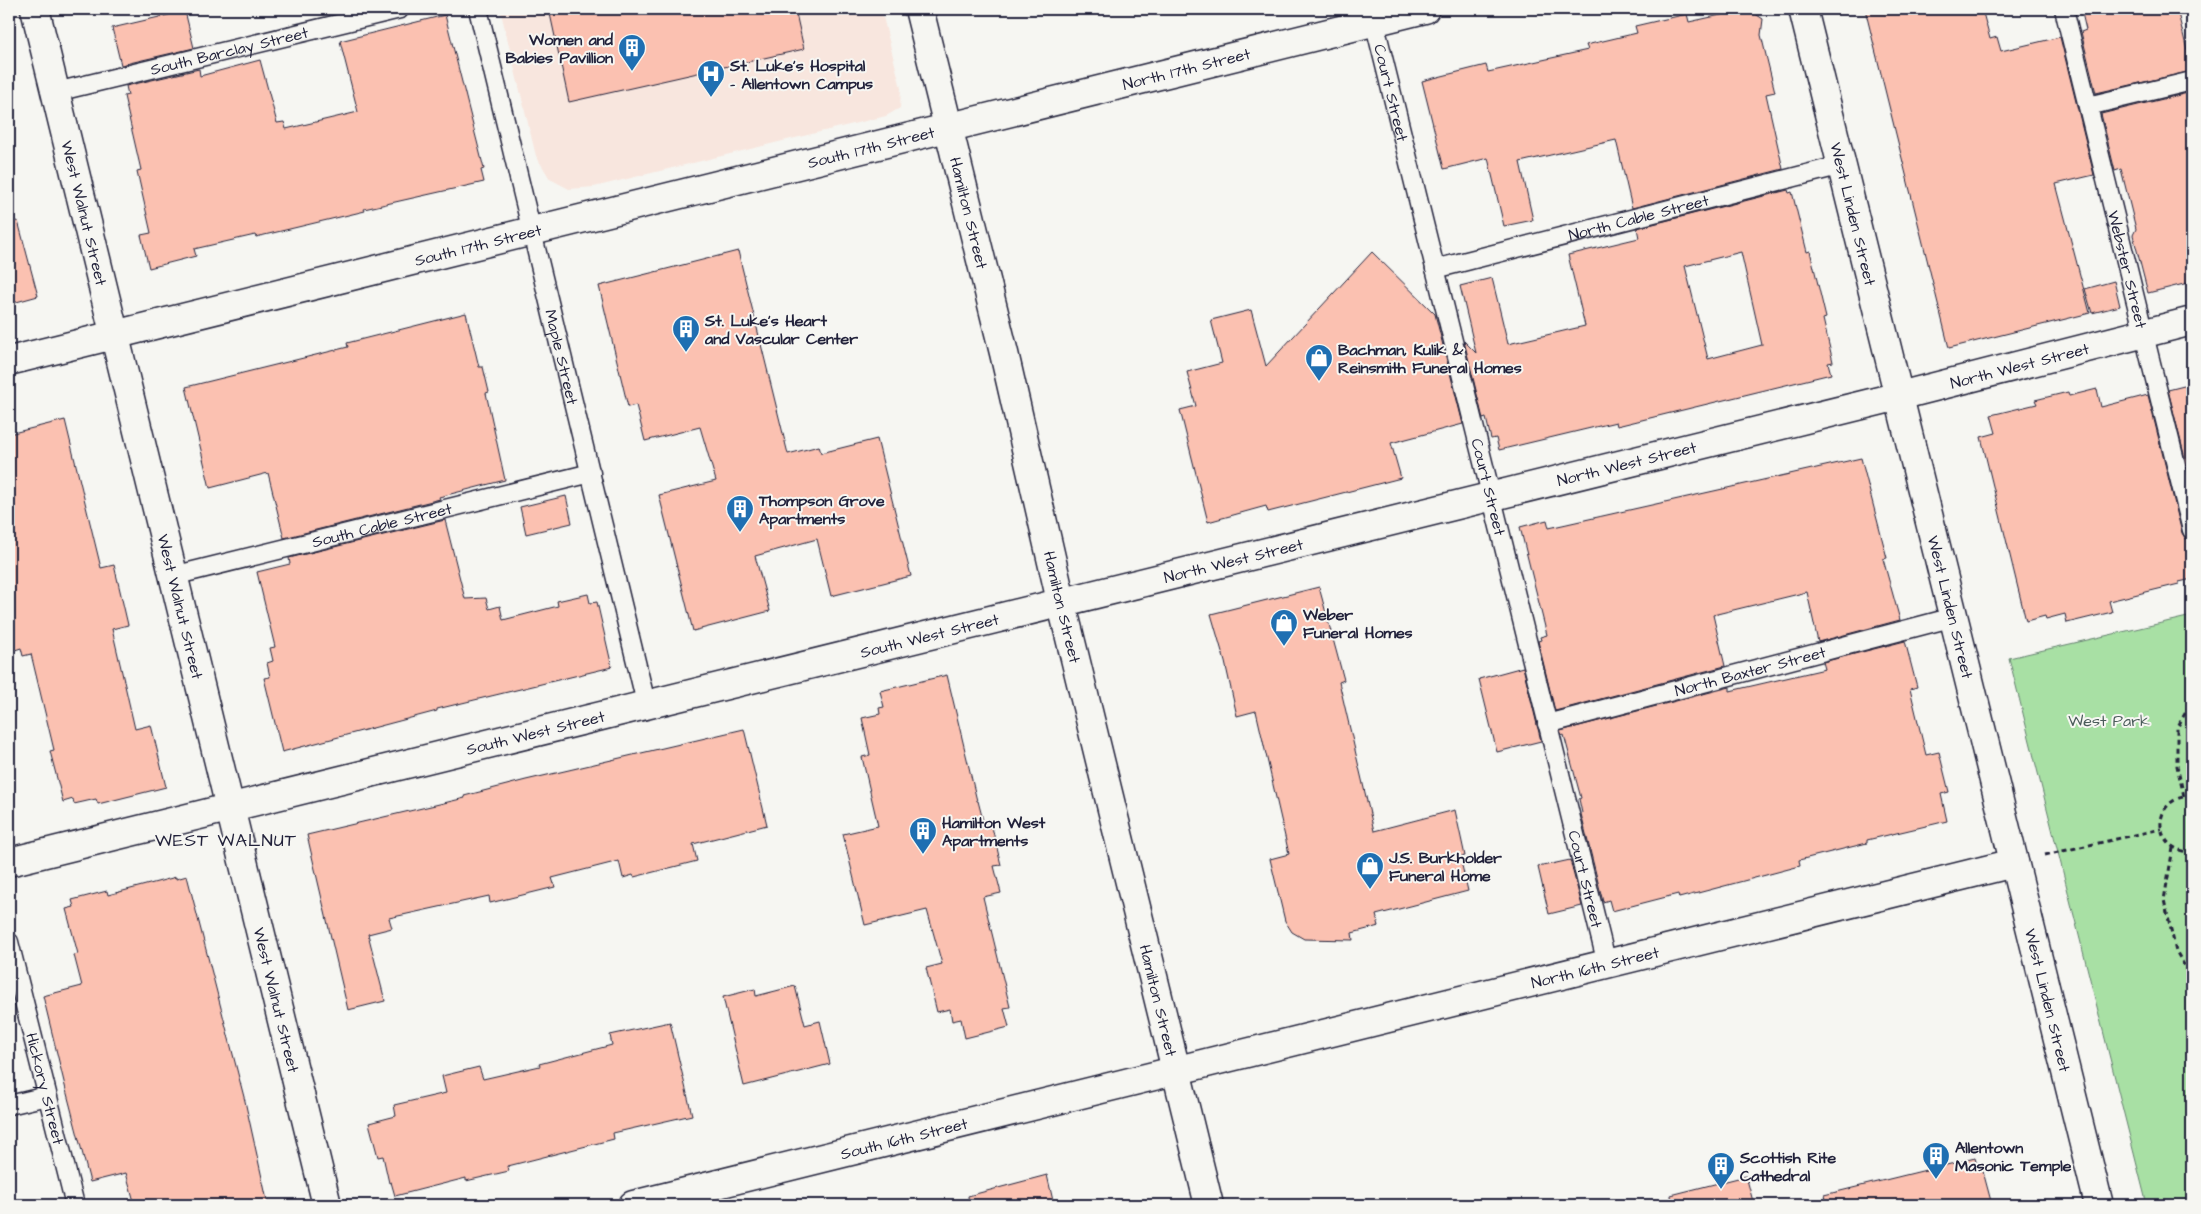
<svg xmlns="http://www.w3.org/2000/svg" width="2201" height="1214" viewBox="0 0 2201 1214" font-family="'Architects Daughter',sans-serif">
	<rect width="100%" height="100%" fill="#f6f6f2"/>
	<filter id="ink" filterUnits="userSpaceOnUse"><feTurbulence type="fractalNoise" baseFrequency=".02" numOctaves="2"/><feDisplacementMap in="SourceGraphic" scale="10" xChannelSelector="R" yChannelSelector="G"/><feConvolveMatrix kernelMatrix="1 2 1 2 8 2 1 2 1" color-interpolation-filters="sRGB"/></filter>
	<g filter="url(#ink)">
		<path fill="#f8e6de" d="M500 9H881L901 88 900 108 886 116 594 187 569 189 550 179 536 156Z"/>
		<path fill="#a8e0a4" stroke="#658170" d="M2192 616V1205H2147L2009 658Z"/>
		<g fill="#fbc1b1" stroke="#22223b" fill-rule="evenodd">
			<path d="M549 9H795L804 49 569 102Z"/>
			<path d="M1748 9 1763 19 1761 35 1775 92 1766 94 1783 169 1632 208 1616 140 1520 162 1533 220 1504 226 1488 158 1444 169 1422 81 1486 65 1488 72 1588 50 1586 45 1637 33 1635 26 1687 14 1689 22Z"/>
			<path d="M1865 9H1982L1990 39 1997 37 2001 51 2060 37 2094 175 2056 184 2090 313 1949 348Z"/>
			<path d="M2081 9H2177L2192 71 2096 93 2081 32 2086 30Z"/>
			<path d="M185 11 194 48 121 65 112 28Z"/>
			<path d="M445 15 484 169 481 170 484 182 364 209 365 211 256 237 255 235 194 249 196 256 149 268 141 235 151 233 137 171 141 170 124 96 128 95 126 86 199 69 200 76 260 60 277 123 284 122 286 129 358 112 340 41Z"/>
			<path d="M2192 92V282L2148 293 2133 235 2136 229 2121 169 2115 171 2101 114Z"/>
			<path d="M1788 190 1789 193 1792 192 1807 252 1810 251 1826 318 1823 319 1833 362 1828 363 1831 374 1617 426 1616 422 1499 450 1496 438 1491 439 1486 418 1483 419 1464 341 1476 353 1460 286 1492 278 1508 344 1585 326 1568 255 1639 238 1637 228ZM1741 252 1762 345 1708 359 1685 266Z"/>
			<path d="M18 221 38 296 9 304V222Z"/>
			<path d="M738 251 788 454 819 446 821 453 877 439 911 576 831 596 817 539 755 556 770 611 693 631 659 495 716 481 700 427 645 441 636 405 628 407 599 286Z"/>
			<path d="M1372 252 1435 314 1463 424 1391 443 1401 478 1268 512 1266 506 1208 522 1180 410 1196 406 1187 372 1222 363 1211 320 1251 310 1266 366Z"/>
			<path d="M2114 281 2120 306 2092 313 2085 289Z"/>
			<path d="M466 313 479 367H483L489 392 486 393 505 480 439 497 440 499 284 538 268 473 210 488 186 387 348 347 347 343Z"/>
			<path d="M2192 384V486L2168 390Z"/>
			<path d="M2097 389 2101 407 2148 395 2182 533 2185 538 2192 540V579L2179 582V584L2109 601 2112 612 2067 623 2065 614 2046 619 2045 616 2026 621 1981 437 1996 433 1991 415 2037 404 2035 400 2068 392 2069 396Z"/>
			<path d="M65 420 101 568 114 565 128 625 112 629 135 729 151 725 166 787 98 804 96 799 74 804 73 799 63 802 50 751 54 750 31 654 23 656 21 648 9 652V434Z"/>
			<path d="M1861 458 1887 558 1883 559 1900 620 1818 642 1807 592 1713 615 1725 666 1555 711 1538 641 1541 640 1540 637 1547 635 1520 527 1547 520 1549 528Z"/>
			<path d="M566 496 572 523 526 534 520 507Z"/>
			<path d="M445 520 465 599 486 598 489 609 500 606 503 620 558 606 557 601 588 594 590 603 597 602 612 667 437 709V711L282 752 264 678 270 677 267 663 273 661 270 648 275 647 257 572 290 564 289 558Z"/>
			<path d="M1319 587 1344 680 1339 682 1374 831 1455 810 1465 856 1460 857 1468 891 1376 915 1379 926 1352 933 1353 940 1304 939 1292 932 1285 921 1270 859 1289 854 1256 711 1237 716 1225 662 1211 614Z"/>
			<path d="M1905 641 1917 687 1910 689 1926 755 1939 752 1949 792 1941 794 1947 821 1867 840V843L1799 860 1800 866 1679 898 1678 894 1612 911 1609 900 1603 902 1581 814 1582 813 1579 799 1581 798 1564 735 1562 736 1560 731 1730 687V691L1812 672 1825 669 1823 662Z"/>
			<path d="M1523 667 1541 741 1497 752 1479 679Z"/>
			<path d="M947 675 977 801H978L985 828 992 827 1001 865 994 866 1001 893 983 897 1010 1007 1004 1008 1009 1027 965 1038 961 1019 952 1021 950 1009 937 1012 926 968 942 964 927 910 865 925 843 834 878 826 862 757 870 755 862 718 880 714 879 708 884 707 880 691Z"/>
			<path d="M744 729 767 825 693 844 697 861 634 877 633 875 623 878 619 861 552 878 555 887 490 903 489 896 389 918 392 928 368 934 385 1001 348 1010 307 835 465 798 464 796 526 780Z"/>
			<path d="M1570 860 1582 906 1549 914 1538 867Z"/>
			<path d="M187 876 245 1101 268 1205H135L126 1173 90 1182 65 1086 43 996 82 986 74 955 78 954 66 909 74 907 72 900 107 891 108 895 176 877V879Z"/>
			<path d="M795 986 805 1025 820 1021 830 1064 744 1086 723 997 755 989 756 996Z"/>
			<path d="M670 1022 692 1115 613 1133 614 1139 508 1166 509 1171 466 1181V1178L395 1196 391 1182 389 1183 383 1156 378 1157 369 1123 396 1116 394 1105 446 1093 442 1076 479 1067 483 1079 540 1066 539 1064 612 1045 610 1035Z"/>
			<path d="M1975 1158 1977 1165 1981 1164 1992 1205H1826L1824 1195Z"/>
			<path d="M1047 1175 1054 1205H969L968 1196Z"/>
			<path d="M1746 1176 1754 1205H1672L1671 1195Z"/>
		</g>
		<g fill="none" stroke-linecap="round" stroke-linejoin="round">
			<defs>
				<g id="service">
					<path id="s1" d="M478 9 646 703"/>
					<path id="s2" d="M2064 9 2192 530"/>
					<path id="s3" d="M1372 13 1607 964"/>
					<path id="s4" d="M56 92 400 9"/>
					<path d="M2088 106 2192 81"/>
					<path id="s5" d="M1435 269 1842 165"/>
					<path id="s6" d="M173 576 591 473"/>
					<path id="s7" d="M1547 724 1954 617"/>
					<path id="s8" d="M9 942 75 1205"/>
					<path d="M9 1105 47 1096"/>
				</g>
				<g id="minor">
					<path d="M9 361 114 335"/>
					<path id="s9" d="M9 862 1899 396 2192 321"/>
					<path id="s10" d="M633 1205 2014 863"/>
				</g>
				<g id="tertiary">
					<path id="s11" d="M35 9 327 1205"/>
					<path id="s12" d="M1803 9 2099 1205"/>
					<path id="s13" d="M114 335 1425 9"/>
				</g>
				<g id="primary">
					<path id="s14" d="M919 9 1004 353 1061 601 1209 1205"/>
				</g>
			</defs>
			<use href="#service" stroke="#22223b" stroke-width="21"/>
			<use href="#minor" stroke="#22223b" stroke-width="31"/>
			<use href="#tertiary" stroke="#22223b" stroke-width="31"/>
			<use href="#primary" stroke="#22223b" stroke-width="31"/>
			<g stroke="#22223b" stroke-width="3" stroke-dasharray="5 4" stroke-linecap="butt">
				<path d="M2184 796 2177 766V728L2192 701"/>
				<path d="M2192 796C2150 796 2151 852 2192 852"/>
				<path d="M2173 848 2164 900 2176 951 2192 979"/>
				<path d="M2045 855 2161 829"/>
			</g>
			<use href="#service" stroke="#f6f6f2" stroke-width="18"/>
			<use href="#minor" stroke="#f6f6f2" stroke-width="28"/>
			<use href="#tertiary" stroke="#f6f6f2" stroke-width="28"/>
			<use href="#primary" stroke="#f6f6f2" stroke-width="28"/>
		</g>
	</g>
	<defs>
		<symbol id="building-pin" viewBox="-11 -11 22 30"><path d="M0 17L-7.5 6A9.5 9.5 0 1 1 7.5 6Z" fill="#1f6fb2" stroke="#f6f6f2"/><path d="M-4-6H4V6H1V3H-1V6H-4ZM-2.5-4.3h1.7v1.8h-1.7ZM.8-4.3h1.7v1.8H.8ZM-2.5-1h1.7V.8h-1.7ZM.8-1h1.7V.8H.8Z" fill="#fff"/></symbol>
		<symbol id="hospital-pin" viewBox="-11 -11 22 30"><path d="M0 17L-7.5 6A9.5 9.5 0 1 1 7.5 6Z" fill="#1f6fb2" stroke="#f6f6f2"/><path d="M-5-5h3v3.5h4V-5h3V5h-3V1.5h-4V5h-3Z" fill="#fff"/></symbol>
		<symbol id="shop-pin" viewBox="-11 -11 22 30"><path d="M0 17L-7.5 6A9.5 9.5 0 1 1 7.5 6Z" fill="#1f6fb2" stroke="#f6f6f2"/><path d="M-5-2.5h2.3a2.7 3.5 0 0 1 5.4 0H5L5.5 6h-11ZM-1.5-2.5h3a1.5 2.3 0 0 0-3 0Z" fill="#fff"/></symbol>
	</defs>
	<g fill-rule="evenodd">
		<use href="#building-pin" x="616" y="32" width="32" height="43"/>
		<use href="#hospital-pin" x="695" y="58" width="32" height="43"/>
		<use href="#building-pin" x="670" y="313" width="32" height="43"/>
		<use href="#shop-pin" x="1303" y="342" width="32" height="43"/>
		<use href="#building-pin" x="724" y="493" width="32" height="43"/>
		<use href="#shop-pin" x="1268" y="607" width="32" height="43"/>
		<use href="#building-pin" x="907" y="815" width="32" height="43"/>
		<use href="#shop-pin" x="1354" y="850" width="32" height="43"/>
		<use href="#building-pin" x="1920" y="1140" width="32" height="43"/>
		<use href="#building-pin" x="1705" y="1150" width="32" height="43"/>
	</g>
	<g text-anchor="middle" stroke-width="4" stroke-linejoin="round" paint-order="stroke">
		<g font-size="16" font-weight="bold" fill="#22223b" stroke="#f6f6f2" text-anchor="start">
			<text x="613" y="45" text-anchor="end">Women and<tspan x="613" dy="18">Babies Pavillion</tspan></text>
			<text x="730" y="71">St. Luke's Hospital<tspan x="730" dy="18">- Allentown Campus</tspan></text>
			<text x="705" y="326">St. Luke's Heart<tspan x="705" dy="18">and Vascular Center</tspan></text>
			<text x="1338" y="355">Bachman, Kulik &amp;<tspan x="1338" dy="18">Reinsmith Funeral Homes</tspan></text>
			<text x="759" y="506">Thompson Grove<tspan x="759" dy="18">Apartments</tspan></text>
			<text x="1303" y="620">Weber<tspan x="1303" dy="18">Funeral Homes</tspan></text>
			<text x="942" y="828">Hamilton West<tspan x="942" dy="18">Apartments</tspan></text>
			<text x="1389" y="863">J.S. Burkholder<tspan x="1389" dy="18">Funeral Home</tspan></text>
			<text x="1955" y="1153">Allentown<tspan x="1955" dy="18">Masonic Temple</tspan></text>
			<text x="1740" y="1163">Scottish Rite<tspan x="1740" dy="18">Cathedral</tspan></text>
		</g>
		<g font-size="16" fill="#22223b" stroke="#f6f6f2">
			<text dy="6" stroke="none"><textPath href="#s4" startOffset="178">South Barclay Street</textPath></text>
			<text dy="6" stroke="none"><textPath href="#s13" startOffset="1105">North 17th Street</textPath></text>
			<text dy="6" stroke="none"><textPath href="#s3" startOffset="82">Court Street</textPath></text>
			<text dy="6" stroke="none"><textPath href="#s13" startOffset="780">South 17th Street</textPath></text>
			<text dy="6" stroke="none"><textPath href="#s14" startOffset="210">Hamilton Street</textPath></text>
			<text dy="6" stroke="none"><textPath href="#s11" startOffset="210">West Walnut Street</textPath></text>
			<text dy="6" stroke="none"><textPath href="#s12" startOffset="211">West Linden Street</textPath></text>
			<text dy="6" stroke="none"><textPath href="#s5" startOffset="210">North Cable Street</textPath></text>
			<text dy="6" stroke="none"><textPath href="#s13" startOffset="375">South 17th Street</textPath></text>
			<text dy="6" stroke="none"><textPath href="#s2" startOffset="268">Webster Street</textPath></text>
			<text dy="6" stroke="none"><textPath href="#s1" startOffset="358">Maple Street</textPath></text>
			<text dy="6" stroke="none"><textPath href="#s9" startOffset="2071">North West Street</textPath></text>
			<text dy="6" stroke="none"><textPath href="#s9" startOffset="1666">North West Street</textPath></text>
			<text dy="6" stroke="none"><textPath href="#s3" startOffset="488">Court Street</textPath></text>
			<text dy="6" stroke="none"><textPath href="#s6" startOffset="215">South Cable Street</textPath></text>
			<text dy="6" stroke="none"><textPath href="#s9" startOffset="1261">North West Street</textPath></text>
			<text dy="6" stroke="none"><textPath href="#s11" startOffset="615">West Walnut Street</textPath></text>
			<text dy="6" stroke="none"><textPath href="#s14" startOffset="615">Hamilton Street</textPath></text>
			<text dy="6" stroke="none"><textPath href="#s12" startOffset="616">West Linden Street</textPath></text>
			<text dy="6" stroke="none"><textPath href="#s9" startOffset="948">South West Street</textPath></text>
			<text dy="6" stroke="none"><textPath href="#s7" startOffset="210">North Baxter Street</textPath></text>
			<text dy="6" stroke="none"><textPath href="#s9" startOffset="542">South West Street</textPath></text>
			<text dy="6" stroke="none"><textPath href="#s3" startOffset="892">Court Street</textPath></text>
			<text dy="6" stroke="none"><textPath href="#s10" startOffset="991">North 16th Street</textPath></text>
			<text dy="6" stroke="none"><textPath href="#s12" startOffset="1021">West Linden Street</textPath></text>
			<text dy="6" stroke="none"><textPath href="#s11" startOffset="1020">West Walnut Street</textPath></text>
			<text dy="6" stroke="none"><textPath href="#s14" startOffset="1020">Hamilton Street</textPath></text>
			<text dy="6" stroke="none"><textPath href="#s8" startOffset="151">Hickory Street</textPath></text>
			<text dy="6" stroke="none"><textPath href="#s10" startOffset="279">South 16th Street</textPath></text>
		</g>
		<g font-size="16" fill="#4a5b5a" stroke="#f6f6f2">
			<text x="2109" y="726">West Park</text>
		</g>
		<g font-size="18" letter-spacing="1" fill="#22223b" stroke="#f6f6f2">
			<text x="226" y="846">WEST WALNUT</text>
		</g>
	</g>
	<rect width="2201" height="1214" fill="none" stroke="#f6f6f2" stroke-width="30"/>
	<rect x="15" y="15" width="2171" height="1184" fill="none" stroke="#22223b" stroke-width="2" filter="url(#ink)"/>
</svg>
